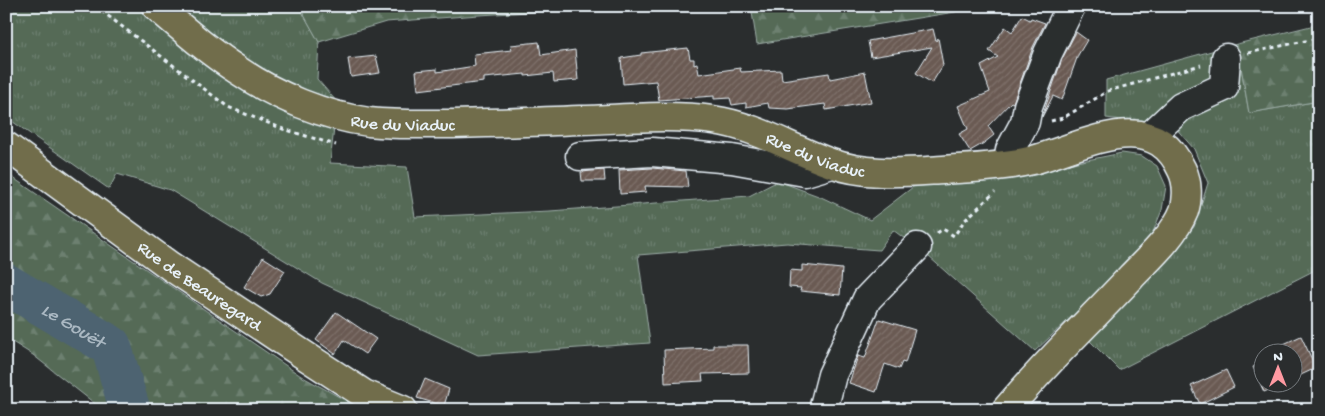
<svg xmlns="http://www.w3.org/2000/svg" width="1325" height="416" viewBox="0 0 1325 416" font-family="'Gochi Hand',sans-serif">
	<defs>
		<pattern id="grass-tufts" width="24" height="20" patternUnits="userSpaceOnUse" patternTransform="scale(1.25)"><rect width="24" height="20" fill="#546a57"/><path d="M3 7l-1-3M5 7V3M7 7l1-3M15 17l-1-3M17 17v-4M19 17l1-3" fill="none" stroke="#6d8070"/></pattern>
		<pattern id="forest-firs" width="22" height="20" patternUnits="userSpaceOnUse" patternTransform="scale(1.25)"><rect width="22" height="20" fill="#546a57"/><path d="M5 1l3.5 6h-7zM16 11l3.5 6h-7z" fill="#6d8070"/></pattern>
		<pattern id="building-hatch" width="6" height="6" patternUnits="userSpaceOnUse" patternTransform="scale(1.25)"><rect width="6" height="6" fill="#6a5a52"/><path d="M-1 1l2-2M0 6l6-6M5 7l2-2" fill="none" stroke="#7f726c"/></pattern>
	</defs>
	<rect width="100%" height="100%" fill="#2a2d2e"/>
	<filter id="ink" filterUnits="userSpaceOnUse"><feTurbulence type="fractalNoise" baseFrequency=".02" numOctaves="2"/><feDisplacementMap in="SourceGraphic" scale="10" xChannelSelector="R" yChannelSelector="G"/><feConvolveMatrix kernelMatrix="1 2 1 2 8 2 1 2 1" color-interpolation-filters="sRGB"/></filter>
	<g filter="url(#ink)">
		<g fill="url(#grass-tufts)" stroke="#9eaea8">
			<path d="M6 6H299L319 42 317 79 337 102 330 163 407 167 415 217 550 211 749 196 778 181 821 197 870 220 913 187 1043 171 1077 162 1122 153 1142 156 1157 166 1166 186 1162 210 1153 232 1126 266 1035 351 928 256 893 230 879 250 787 243 638 255 650 343 478 355 322 283 170 190 117 174 109 189 6 117Z"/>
			<path d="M1237 44 1249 113 1319 101V268L1119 370 1090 341 1194 227 1208 183 1194 149 1174 126 1106 118V80Z"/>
		</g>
		<g fill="url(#forest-firs)" stroke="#9eaea8">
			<path d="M299 6H629L479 15 386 22 319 42Z"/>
			<path d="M751 6H971L955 12 757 44Z"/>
			<path d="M1319 24V101L1249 113 1237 44Z"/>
			<path d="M6 173 301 376 363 410H103L33 355 6 338Z"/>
		</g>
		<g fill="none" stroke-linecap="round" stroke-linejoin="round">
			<path stroke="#4d6371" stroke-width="41" id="s1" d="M6 284 111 346 130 410"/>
		</g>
		<g fill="url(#building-hatch)" stroke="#e8f1f8">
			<path d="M1022 16 1030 20 1031 18 1045 23 1033 47 1013 103 1011 102 988 126 994 135 984 143 970 151 959 134 968 129 958 106 990 92 981 66 998 57 989 51 1005 27 1012 32Z"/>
			<path d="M933 29 936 41 938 38 943 65 932 83 916 73 932 47 871 57 868 41Z"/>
			<path d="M1076 32 1087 40 1078 55 1062 100 1053 96 1042 117 1062 59Z"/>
			<path d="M539 42 541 55 575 50 578 80 554 82 553 73 525 76V74L484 78V82L418 90 416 71 437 69V72L475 66 474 54 512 50 511 45Z"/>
			<path d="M688 48 690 59H694V64L697 63 699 74 740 68 741 72 781 70 782 80 829 73 830 79 865 72 871 102 826 110 825 104 788 109 769 108 768 103 746 107V103L732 105 730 98 714 99V96L659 100 656 81 623 84 621 58 641 55V53Z"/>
			<path d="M376 56 380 73 351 77 348 59Z"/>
			<path d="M652 168 686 171 688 187 645 186 646 192 620 194 619 170Z"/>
			<path d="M604 170 605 181H582L581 172Z"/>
			<path d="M263 257 285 271 270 294 261 297 244 287Z"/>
			<path d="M802 265 842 269 840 295 800 291 801 288 789 287 790 270 802 271Z"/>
			<path d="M336 312 376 339 365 354 344 340 335 354 316 340Z"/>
			<path d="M879 319 915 330 905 363 902 362 899 369 885 364 876 392 849 383 858 356 865 358Z"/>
			<path d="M1301 336 1316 368 1292 379V354H1278L1275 348Z"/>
			<path d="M713 345H748L749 373 702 374 703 381 665 383 664 350 713 348Z"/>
			<path d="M1262 363V384H1282L1264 392 1253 367Z"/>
			<path d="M1226 370 1234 387 1200 404 1191 386Z"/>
			<path d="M425 379 449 389 444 406 417 398Z"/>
		</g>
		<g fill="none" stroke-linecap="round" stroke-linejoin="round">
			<defs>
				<g id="minor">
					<path d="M1150 136 1181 107 1224 87 1226 58"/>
					<path d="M580 156 652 152 732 159 805 172 832 164"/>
					<path d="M1008 164 1010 150 1025 122 1028 106 1048 53 1071 6"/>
					<path d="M823 410 832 375 867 299 917 247"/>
				</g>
				<g id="major">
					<path id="s2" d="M156 6C183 29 209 52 239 71 276 96 324 116 369 122 397 125 425 124 453 124 495 123 537 122 580 120 624 119 669 114 713 120 756 126 791 149 831 163 866 176 906 172 943 170 972 168 1004 167 1033 160 1083 147 1152 104 1182 170 1188 182 1188 199 1184 211 1174 236 1149 258 1131 277 1090 321 1045 363 1006 410"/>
					<path id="s3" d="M6 146 170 266 301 353 364 394 403 410"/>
				</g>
			</defs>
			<use href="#minor" stroke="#e8f1f8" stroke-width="31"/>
			<use href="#major" stroke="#e8f1f8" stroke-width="31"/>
			<g stroke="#e8f1f8" stroke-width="3" stroke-dasharray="4 4" stroke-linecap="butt">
				<path d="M95 6 228 107 283 129 336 145"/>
				<path d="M1248 53 1319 38"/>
				<path d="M1051 121 1063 118 1108 91 1201 65"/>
				<path d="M937 233 943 229 954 236 964 221 995 192"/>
			</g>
			<use href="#minor" stroke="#2a2d2e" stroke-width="28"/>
			<use href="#major" stroke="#716d4b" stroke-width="28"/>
		</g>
	</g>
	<g text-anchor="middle" stroke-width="4" stroke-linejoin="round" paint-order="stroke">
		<g font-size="18" fill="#e8f1f8" stroke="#2a2d2e">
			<text dy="6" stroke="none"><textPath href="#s2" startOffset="280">Rue du Viaduc</textPath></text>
			<text dy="6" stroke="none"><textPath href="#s2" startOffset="699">Rue du Viaduc</textPath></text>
			<text dy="6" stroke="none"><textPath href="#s3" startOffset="239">Rue de Beauregard</textPath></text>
		</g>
		<g font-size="19" font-style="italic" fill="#aab8c2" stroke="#2a2d2e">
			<text dy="7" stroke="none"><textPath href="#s1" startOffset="79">Le Gouët</textPath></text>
		</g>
	</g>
	<rect width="1325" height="416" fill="none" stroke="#2a2d2e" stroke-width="25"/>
	<rect x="12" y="12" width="1300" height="391" fill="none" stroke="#e8f1f8" stroke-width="2" filter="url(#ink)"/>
	<g transform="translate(1278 368)"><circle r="24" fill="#2a2d2e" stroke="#767b7f"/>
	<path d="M0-4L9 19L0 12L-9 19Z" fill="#ff9aa2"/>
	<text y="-8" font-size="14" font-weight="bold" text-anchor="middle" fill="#e8f1f8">N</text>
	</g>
</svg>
